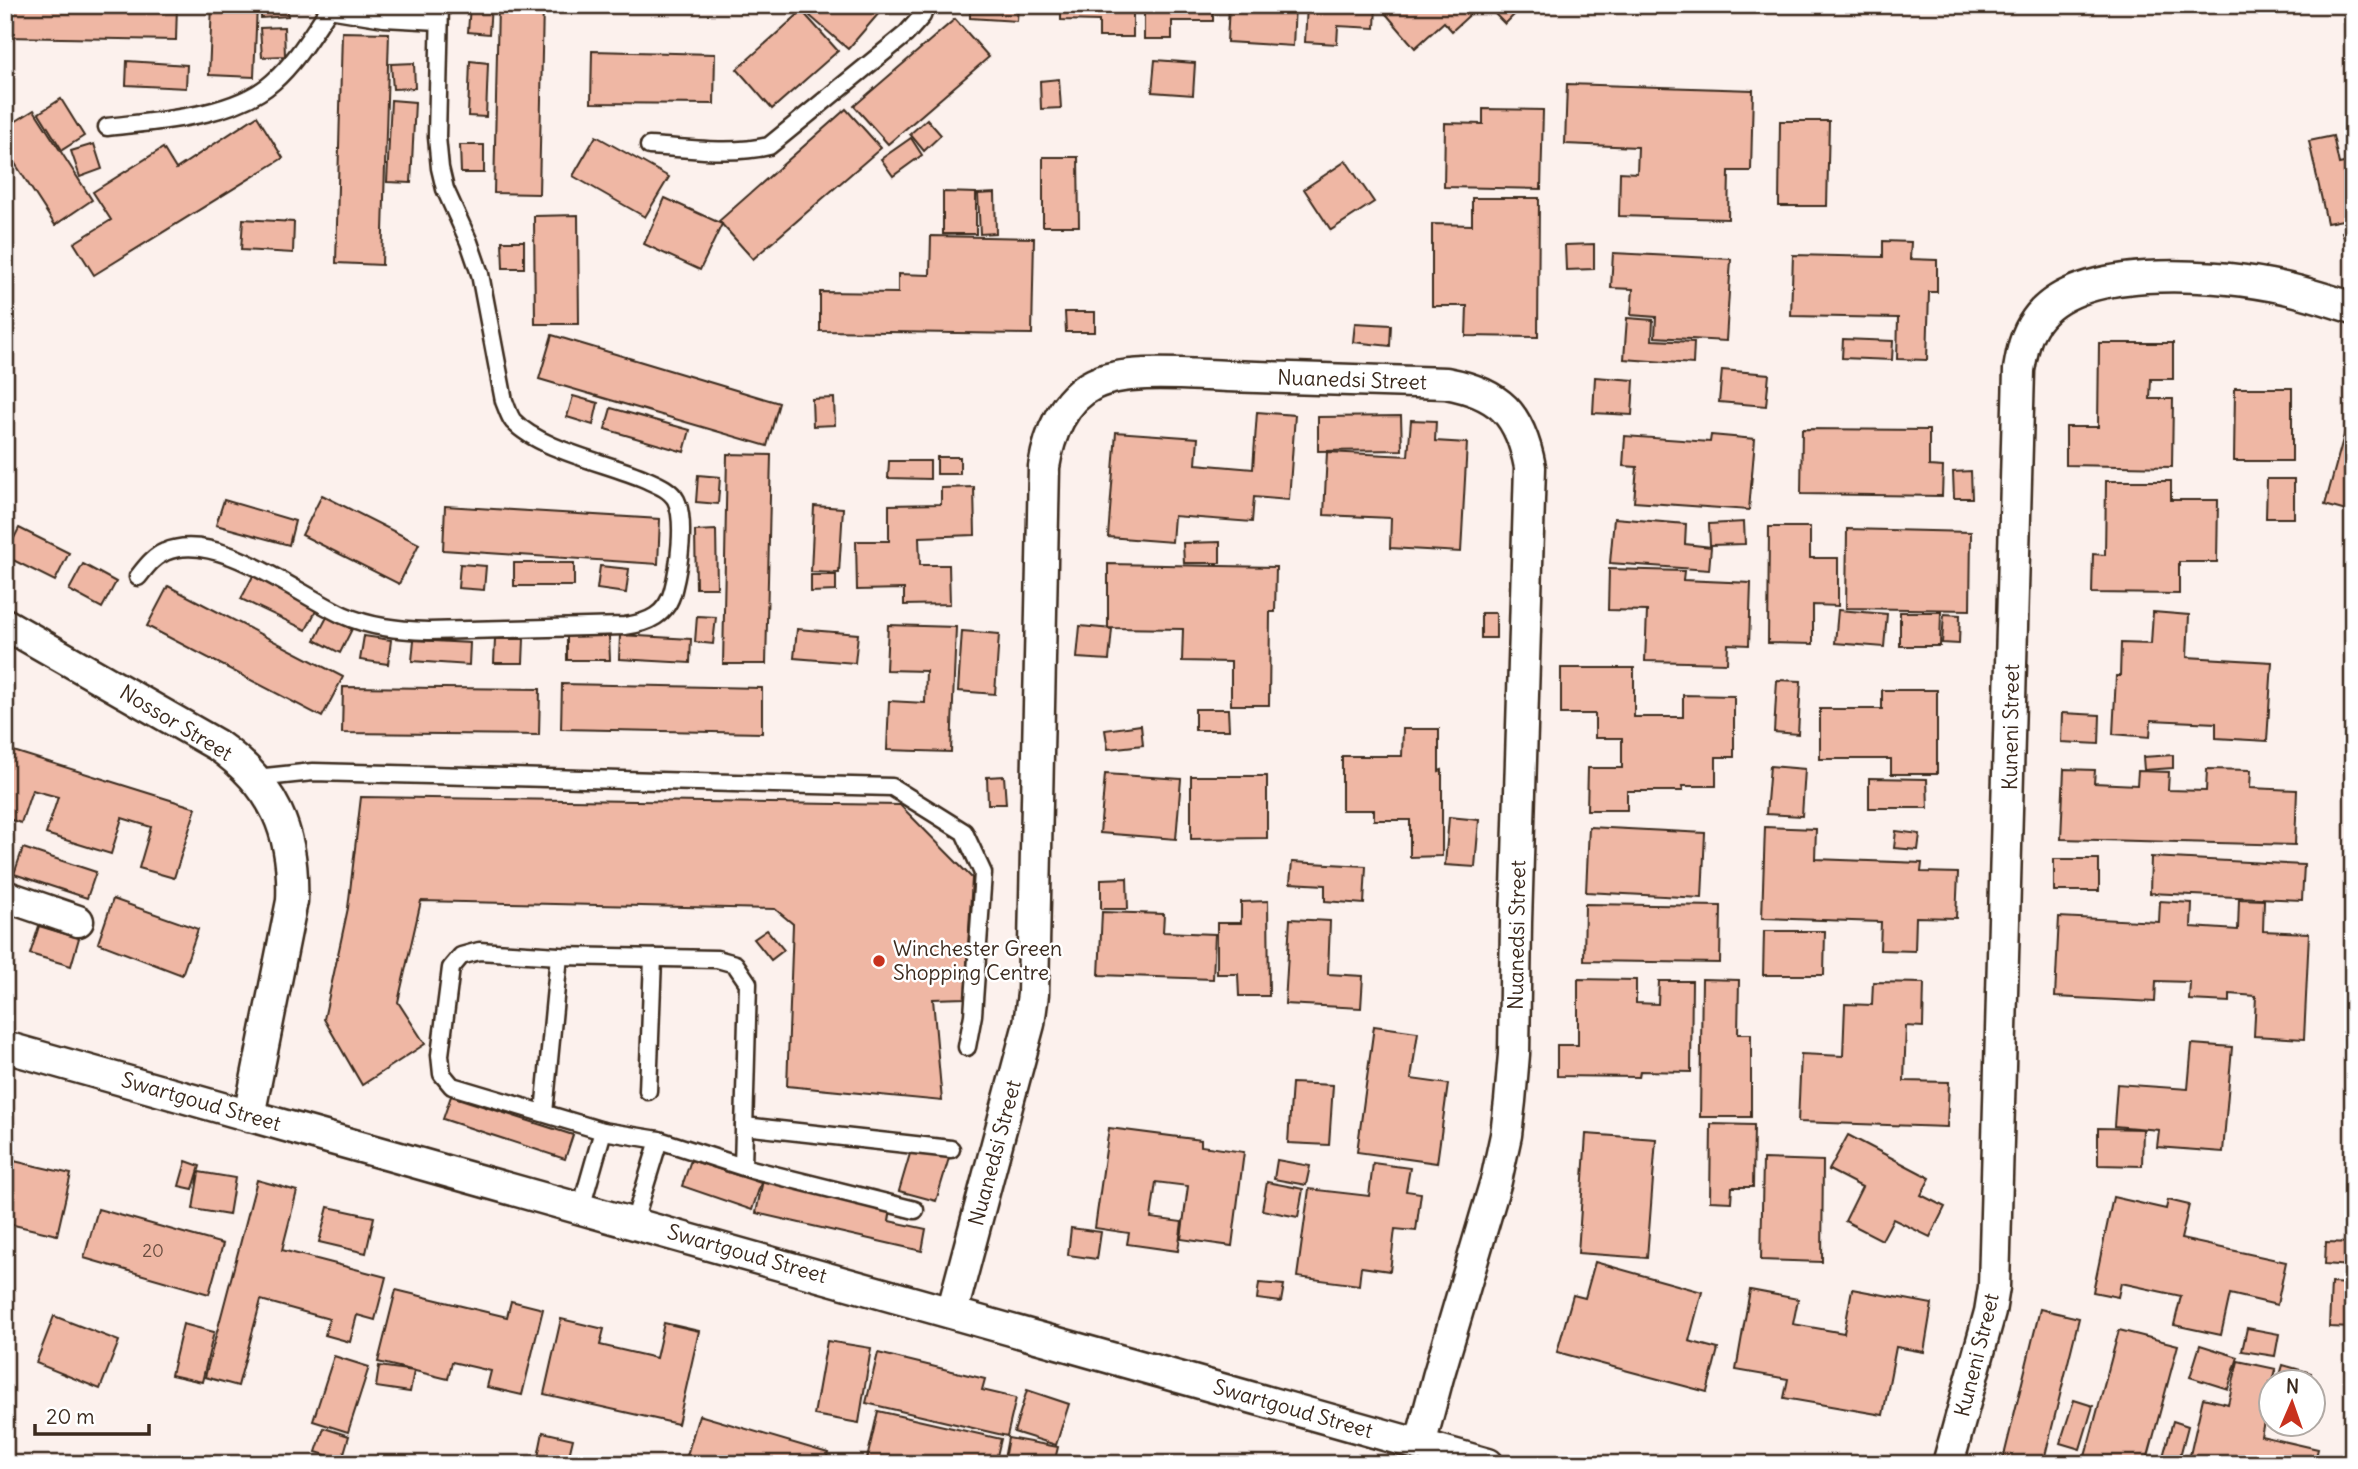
<svg xmlns="http://www.w3.org/2000/svg" width="2358" height="1469" viewBox="0 0 2358 1469" font-family="Delius,sans-serif">
	<rect width="100%" height="100%" fill="#fcf1ed"/>
	<filter id="ink" filterUnits="userSpaceOnUse"><feTurbulence type="fractalNoise" baseFrequency=".0143" numOctaves="2"/><feDisplacementMap in="SourceGraphic" scale="14" xChannelSelector="R" yChannelSelector="G"/><feConvolveMatrix kernelMatrix="1 2 1 2 8 2 1 2 1" color-interpolation-filters="sRGB"/></filter>
	<g filter="url(#ink)">
		<g fill="#efb7a4" stroke="#3b2a1e" stroke-width="2">
			<path d="M5 5H177L176 40 5 37Z"/>
			<path d="M212 5H257L254 77 209 75Z"/>
			<path d="M261 5H287L288 16 261 18Z"/>
			<path d="M470 5 491 6 489 34 468 32Z"/>
			<path d="M498 5H543L539 194 494 193Z"/>
			<path d="M820 5H886L848 49 810 16Z"/>
			<path d="M970 5H1018L1017 21 970 18Z"/>
			<path d="M1061 5H1133V37H1099V21L1061 20Z"/>
			<path d="M1144 5H1213V21H1172V39H1144Z"/>
			<path d="M1229 5H1295L1293 46 1227 42Z"/>
			<path d="M1307 5H1376L1375 28 1338 26 1337 44 1305 42Z"/>
			<path d="M1384 5H1471L1475 10 1452 31 1444 22 1415 48 1381 8Z"/>
			<path d="M1486 5H1524L1505 24Z"/>
			<path d="M802 11 838 51 772 109 737 69Z"/>
			<path d="M955 19 989 57 888 144 854 106Z"/>
			<path d="M284 27 285 56 262 57 260 28Z"/>
			<path d="M342 32 389 33 382 265 336 263Z"/>
			<path d="M592 51 715 54 714 104 591 103Z"/>
			<path d="M1155 60 1195 63 1193 95 1152 92Z"/>
			<path d="M127 61 187 65 186 88 126 85Z"/>
			<path d="M470 61 488 63 486 117 468 116Z"/>
			<path d="M414 63 415 88 393 89 391 64Z"/>
			<path d="M1059 79 1061 108 1041 109 1040 81Z"/>
			<path d="M1567 84 1753 90 1751 171H1729L1728 219 1619 216 1620 172 1637 173 1638 147 1565 144Z"/>
			<path d="M61 99 84 136 62 150 39 113Z"/>
			<path d="M391 100 415 102 411 183 387 182Z"/>
			<path d="M846 109 881 148 753 259 719 221Z"/>
			<path d="M1483 109 1543 110 1541 189 1444 187 1445 123 1483 124Z"/>
			<path d="M34 110 92 200 55 225 5 148V128Z"/>
			<path d="M257 116 283 158 94 275 74 243 111 220 93 192 163 148 176 169Z"/>
			<path d="M927 119 941 135 924 151 910 134Z"/>
			<path d="M1780 121H1829L1827 206H1779Z"/>
			<path d="M596 136 669 177 645 217 573 176Z"/>
			<path d="M2333 136 2339 164 2353 161V218L2327 223 2309 141Z"/>
			<path d="M911 138 922 155 893 176 881 159Z"/>
			<path d="M94 144 102 169 80 177 71 151Z"/>
			<path d="M460 145H484V173H461Z"/>
			<path d="M1043 157H1078L1079 226H1043Z"/>
			<path d="M1346 161 1374 202 1331 230 1304 189Z"/>
			<path d="M943 192 976 193V234H943Z"/>
			<path d="M995 193 996 233 980 234 978 194Z"/>
			<path d="M665 198 722 224 700 270 644 244Z"/>
			<path d="M1472 198H1539L1538 337 1466 336 1467 306H1432V224L1472 225Z"/>
			<path d="M578 215 579 324H535L534 216Z"/>
			<path d="M243 219 294 222 293 253 241 250Z"/>
			<path d="M2353 228V252L2351 253 2342 232Z"/>
			<path d="M931 236 1034 238 1032 334 820 331V292L898 293V274L930 275Z"/>
			<path d="M502 241H524V268H503Z"/>
			<path d="M1883 241 1911 242 1910 259 1937 260V292H1929L1927 360 1897 359 1898 318 1791 316 1793 255 1883 257Z"/>
			<path d="M1594 244V269L1566 270 1565 245Z"/>
			<path d="M1613 253 1731 259 1726 341 1655 337 1656 317 1631 315 1633 289 1611 288Z"/>
			<path d="M1065 312H1095V332H1066Z"/>
			<path d="M1627 318 1653 320 1652 340 1694 342 1693 364 1624 359Z"/>
			<path d="M1355 323 1391 325 1390 346 1353 342Z"/>
			<path d="M552 335 779 403 767 446 539 379Z"/>
			<path d="M1843 339 1893 341 1892 360 1842 358Z"/>
			<path d="M2099 343H2173V379H2151L2150 399H2173L2172 467 2066 465V427H2098Z"/>
			<path d="M1722 370 1769 374 1766 406 1719 402Z"/>
			<path d="M1595 377 1634 380 1632 415 1593 413Z"/>
			<path d="M2235 388H2292V461H2234Z"/>
			<path d="M573 396 598 403 593 425 567 417Z"/>
			<path d="M834 398 835 425 813 426 812 399Z"/>
			<path d="M611 408 690 430 684 452 605 429Z"/>
			<path d="M1257 412 1295 415 1289 500 1254 497 1252 522 1174 516 1172 542 1108 537 1116 432 1198 438 1196 464 1253 469Z"/>
			<path d="M1401 416 1402 450 1318 451V417Z"/>
			<path d="M2349 417 2353 418V513L2325 505Z"/>
			<path d="M1411 420 1436 421 1435 441 1467 443 1461 552 1390 548 1391 518 1324 515 1327 452 1408 456Z"/>
			<path d="M1802 429 1929 430V466L1943 467 1942 496 1801 494Z"/>
			<path d="M1711 435 1755 439 1749 510 1634 502 1637 467 1623 466 1625 436 1710 442Z"/>
			<path d="M727 454 771 455 766 664H723Z"/>
			<rect x="937" y="457" width="23" height="17"/>
			<path d="M889 461H930V479L888 478Z"/>
			<path d="M1971 471 1972 498H1954L1953 472Z"/>
			<path d="M698 475 720 477 718 504 696 502Z"/>
			<path d="M2267 479H2294V518H2266Z"/>
			<path d="M2106 481H2171V500H2218L2217 562H2179V594L2092 593 2093 554 2105 555Z"/>
			<path d="M974 487 975 535 919 537 920 565H949L950 604 904 605V589L857 590 856 541H889V505L941 504V488Z"/>
			<path d="M322 495 419 544 399 584 302 535Z"/>
			<path d="M224 500 295 521 289 545 216 525Z"/>
			<path d="M445 506 660 519 658 564 443 550Z"/>
			<path d="M814 506 843 508 839 573 811 572Z"/>
			<path d="M1614 518 1686 524 1685 544 1711 547 1709 570 1610 563Z"/>
			<path d="M1744 522 1745 544 1710 545 1709 524Z"/>
			<path d="M1769 527H1810V558H1838V606L1813 605V644L1768 643Z"/>
			<path d="M19 528 69 553 55 581 5 556Z"/>
			<path d="M1847 529 1971 532 1970 610 1846 608Z"/>
			<path d="M716 530 717 588H696L695 531Z"/>
			<path d="M1220 542V563H1184L1183 543Z"/>
			<rect x="514" y="563" width="60" height="23"/>
			<path d="M83 564 116 582 102 608 69 590Z"/>
			<path d="M460 564 486 566 484 590 458 588Z"/>
			<path d="M1108 564 1276 567 1275 612H1270L1269 705H1231V662L1182 661 1183 629 1108 628Z"/>
			<path d="M600 566 629 569 626 593 597 589Z"/>
			<path d="M1609 569 1684 571 1683 580 1751 583 1749 645 1728 644 1727 663 1645 661 1647 611 1608 610Z"/>
			<path d="M811 575H836V591L811 592Z"/>
			<path d="M253 576 318 607 306 630 241 599Z"/>
			<path d="M168 586 343 677 322 717 147 626Z"/>
			<path d="M1838 610 1887 614 1884 647 1835 643Z"/>
			<path d="M1900 612H1941L1940 646H1900Z"/>
			<path d="M2153 612 2189 615 2187 657 2272 662 2267 741 2216 738V723L2151 720 2150 737 2113 734 2116 676H2120L2121 643 2151 644Z"/>
			<rect x="1481" y="613" width="15" height="25"/>
			<path d="M1944 614 1960 615 1959 644 1942 643Z"/>
			<path d="M697 616 716 617 713 644 695 642Z"/>
			<path d="M327 617 352 629 340 653 315 640Z"/>
			<path d="M888 625 956 627 951 752 887 750 889 701 925 703 926 671 886 670Z"/>
			<path d="M1080 626 1112 629 1109 660 1077 658Z"/>
			<path d="M797 629 858 634 855 663 794 658Z"/>
			<path d="M962 631 999 634 995 694 958 691Z"/>
			<path d="M620 635 691 639 690 663 619 659Z"/>
			<path d="M364 636 391 640 388 664 360 660Z"/>
			<path d="M567 636H609L610 660H567Z"/>
			<path d="M495 639H524L523 663H494Z"/>
			<path d="M414 640 470 643 469 665 412 661Z"/>
			<path d="M1561 668H1634V717H1683V695L1734 696V757H1716V786H1682L1683 791H1627V810H1587L1588 768H1622V738H1595V714H1561Z"/>
			<path d="M1777 680 1801 681 1798 734 1774 732Z"/>
			<path d="M562 684 762 688V733L561 729Z"/>
			<path d="M343 687 540 689 539 735 342 733Z"/>
			<path d="M1882 690H1937V774H1891V759H1820V709H1882Z"/>
			<path d="M1195 709H1228L1229 730H1195Z"/>
			<path d="M2062 713 2100 715 2099 744 2061 742Z"/>
			<path d="M1141 725 1143 745 1108 749 1105 730Z"/>
			<path d="M1403 729H1439V771L1442 770V856L1410 857V820H1374V810H1342V756H1402Z"/>
			<path d="M7 749 196 808 174 878 139 868 151 827 122 818 111 854 46 834 58 797 32 790 21 823 5 818V755Z"/>
			<path d="M2173 755V768L2144 770 2143 757Z"/>
			<path d="M1770 766 1805 769 1802 816 1766 814Z"/>
			<path d="M2064 769 2095 770 2094 783 2137 785 2138 771 2169 772 2168 790 2206 791 2207 769 2251 770 2250 788 2297 790 2295 845 2061 839Z"/>
			<path d="M1105 774 1181 779 1176 839 1100 833Z"/>
			<path d="M1004 776 1006 804H988L987 777Z"/>
			<path d="M1191 776H1267V838L1191 839Z"/>
			<path d="M1869 778 1927 779 1928 808H1869Z"/>
			<path d="M361 797 900 805 972 878 965 998 933 999 942 1101 787 1086 793 924 775 909 421 901 398 1002 425 1044 362 1085 324 1019 348 908Z"/>
			<path d="M1449 817 1479 820 1475 867 1445 865Z"/>
			<path d="M1589 827 1705 833 1702 898 1586 892Z"/>
			<path d="M1765 827 1816 829 1815 859 1922 863 1921 872 1958 873 1956 918 1916 917 1915 951 1880 950 1881 922 1762 918Z"/>
			<path d="M1896 831 1920 834 1918 850 1894 848Z"/>
			<path d="M23 848 96 872 87 898 14 874Z"/>
			<path d="M2151 857 2304 865 2302 900 2150 893Z"/>
			<rect x="2054" y="859" width="45" height="32"/>
			<path d="M1292 862 1366 866 1364 904 1325 901V885L1290 883Z"/>
			<path d="M1127 878 1128 909H1101V879Z"/>
			<path d="M113 899 198 929 182 975 98 943Z"/>
			<path d="M2239 899 2264 900 2263 931 2309 933 2304 1039 2254 1036 2256 996 2230 994V1002L2189 1000 2190 982 2156 981 2155 1002 2055 997 2059 917 2159 922 2160 901 2192 903 2191 927 2238 930Z"/>
			<path d="M1268 901 1269 996H1239L1238 974H1217V923H1241V902Z"/>
			<path d="M1585 904 1721 906 1720 963 1584 961Z"/>
			<path d="M1102 912 1164 914 1163 932 1215 934 1213 979 1099 975Z"/>
			<path d="M1290 919 1330 921 1328 974 1363 976 1361 1008 1285 1004Z"/>
			<path d="M39 926 79 938 71 966 30 954Z"/>
			<path d="M767 930 784 950 771 960 754 939Z"/>
			<path d="M1764 931H1825L1824 975H1763Z"/>
			<path d="M1578 979 1636 980V1003L1658 1004 1659 981H1692L1691 1072 1640 1071 1639 1077 1557 1076V1045H1578Z"/>
			<path d="M1702 979 1739 980 1738 1034H1751V1117H1700Z"/>
			<path d="M1873 982 1924 983 1923 1027 1906 1026 1904 1081 1949 1082 1947 1127 1798 1122 1801 1054 1843 1056 1845 1004 1872 1005Z"/>
			<path d="M1374 1026 1418 1032 1411 1079 1448 1084 1437 1163 1357 1152Z"/>
			<path d="M2192 1044 2232 1047 2223 1152 2157 1147 2159 1130 2114 1126 2117 1084 2188 1089Z"/>
			<path d="M1292 1083 1333 1085 1329 1145 1288 1143Z"/>
			<path d="M451 1096 573 1135 565 1159 443 1119Z"/>
			<path d="M1711 1124 1754 1125 1753 1187H1732L1731 1202 1710 1201Z"/>
			<path d="M1109 1128 1201 1140V1146L1244 1152 1232 1246 1181 1239 1188 1186 1156 1182 1151 1218 1182 1222 1178 1251 1127 1244 1129 1233 1095 1228Z"/>
			<path d="M2098 1128 2143 1129 2142 1166 2098 1165Z"/>
			<path d="M1586 1134 1656 1139 1647 1258 1578 1253Z"/>
			<path d="M1848 1135 1930 1178 1921 1195 1945 1207 1930 1237 1893 1219 1882 1240 1845 1221 1862 1187 1829 1170Z"/>
			<path d="M912 1147 949 1158 936 1201 899 1191Z"/>
			<path d="M5 1159 71 1174 57 1235 5 1223Z"/>
			<path d="M1763 1159 1823 1161 1822 1262 1761 1260Z"/>
			<path d="M691 1160 761 1183 752 1210 682 1186Z"/>
			<path d="M1277 1160 1310 1166 1306 1185 1274 1179Z"/>
			<path d="M186 1161 200 1166 193 1189 179 1186Z"/>
			<path d="M1373 1163 1410 1168 1406 1191 1421 1193 1416 1231 1395 1229 1390 1271 1361 1267 1359 1285 1297 1277 1309 1189 1369 1196Z"/>
			<path d="M199 1172 235 1178 229 1215 193 1209Z"/>
			<path d="M257 1180 297 1191 282 1250 386 1277 375 1320 357 1315 350 1342 325 1335 329 1319 261 1300 238 1386 205 1377Z"/>
			<path d="M763 1180 891 1209 889 1221 926 1229 922 1251 756 1213Z"/>
			<path d="M1267 1182 1303 1189 1298 1217 1262 1210Z"/>
			<path d="M2113 1197 2166 1209 2168 1200 2189 1205 2181 1239 2286 1262 2277 1305 2230 1294 2221 1335 2174 1325 2181 1296 2121 1283 2118 1297 2093 1292Z"/>
			<path d="M328 1207 374 1217 366 1253 319 1242Z"/>
			<path d="M98 1209 223 1244 209 1294 84 1258Z"/>
			<path d="M1071 1228 1101 1232 1097 1259 1068 1255Z"/>
			<path d="M2326 1242 2352 1243 2351 1266 2325 1264Z"/>
			<path d="M1595 1262 1702 1292 1689 1341 1718 1349 1707 1392 1557 1352 1573 1295 1585 1298Z"/>
			<path d="M2353 1277V1328L2329 1327 2331 1283 2352 1284Z"/>
			<path d="M1259 1283 1284 1285 1281 1302 1257 1299Z"/>
			<path d="M1852 1289 1932 1304 1924 1352 1896 1347 1883 1415 1784 1398 1788 1379 1736 1370 1750 1290 1798 1299 1793 1324 1844 1333Z"/>
			<path d="M396 1290 507 1317 511 1301 543 1309 522 1395 487 1387 491 1371 452 1362 448 1379 378 1362Z"/>
			<path d="M2040 1309 2079 1318 2043 1464H2002Z"/>
			<path d="M54 1316 119 1341 100 1389 36 1363Z"/>
			<path d="M561 1319 604 1329 600 1345 656 1358 664 1323 699 1331 678 1424 544 1394Z"/>
			<path d="M183 1324 214 1332 202 1382 171 1375Z"/>
			<path d="M2247 1328 2279 1334 2275 1356 2242 1351Z"/>
			<path d="M2119 1330 2178 1345 2146 1464H2083Z"/>
			<path d="M827 1341 871 1348 859 1423 814 1415Z"/>
			<path d="M2200 1345 2238 1357 2228 1389 2190 1377Z"/>
			<path d="M878 1353 985 1379 982 1390 1016 1398 1007 1436 866 1403Z"/>
			<path d="M334 1356 369 1367 348 1432 313 1421Z"/>
			<path d="M2238 1361 2276 1369 2273 1382H2270V1393L2261 1436 2318 1449 2314 1464H2188L2203 1398 2228 1404Z"/>
			<path d="M2283 1365 2311 1373 2309 1382H2278Z"/>
			<path d="M379 1366 414 1371 410 1392 376 1387Z"/>
			<path d="M1027 1390 1069 1404 1056 1445 1014 1432Z"/>
			<path d="M2074 1400 2093 1406 2080 1449 2060 1443Z"/>
			<path d="M878 1411 1001 1439 995 1464H885L867 1459Z"/>
			<path d="M699 1415 828 1453 825 1464 685 1462Z"/>
			<path d="M2173 1421 2188 1426 2178 1464 2162 1460Z"/>
			<path d="M324 1428 349 1436 342 1460 316 1452Z"/>
			<path d="M543 1432 573 1439 567 1464 538 1457Z"/>
			<path d="M1008 1438 1058 1447 1054 1464H1003Z"/>
		</g>
		<g fill="none" stroke-linecap="round" stroke-linejoin="round">
			<defs>
				<g id="service">
					<path d="M326 5 329 9 384 18 439 21"/>
					<path d="M107 127C157 121 234 117 273 82 296 62 312 34 329 9"/>
					<path d="M649 146C688 148 731 155 769 146L906 34 922 16 926 5"/>
					<path d="M138 577C146 567 153 557 165 552 216 529 297 594 343 615 370 627 398 630 428 631L625 626C648 623 667 615 673 590 679 567 686 521 676 500 670 489 656 484 645 479 608 463 540 450 513 421 509 416 507 408 504 401L480 274 469 242 445 189 440 168 437 137 440 5"/>
					<path d="M256 778 313 772 892 787 964 832 983 873 973 1015 967 1047"/>
					<path d="M648 1091 653 958"/>
					<path d="M544 1113 559 956"/>
					<path d="M744 1126 951 1149"/>
					<path d="M743 1167 748 983 735 964 717 959 559 956 479 951 461 956 451 968 440 1055 442 1074 452 1086 603 1131 659 1140 743 1167 915 1210"/>
					<path d="M581 1208 603 1131"/>
					<path d="M634 1222 659 1140"/>
				</g>
				<g id="minor">
					<path d="M5 624 217 745C274 785 295 832 292 901L249 1116"/>
					<path d="M5 896 78 921"/>
					<path d="M5 1047 1488 1464"/>
					<path d="M952 1312 1029 1024 1033 994 1044 467C1049 435 1063 399 1094 384 1126 368 1191 375 1227 376 1300 378 1373 380 1446 383 1500 393 1520 414 1530 467L1516 922 1514 1054 1510 1101 1506 1135 1496 1181 1438 1377 1420 1445"/>
					<path d="M1948 1464 1990 1312 1994 1287 2019 370C2022 352 2025 335 2036 320 2077 263 2210 274 2270 285 2298 290 2326 299 2353 308"/>
				</g>
			</defs>
			<use href="#service" stroke="#3b2a1e" stroke-width="21"/>
			<use href="#minor" stroke="#3b2a1e" stroke-width="35"/>
			<use href="#service" stroke="#fff" stroke-width="16"/>
			<use href="#minor" stroke="#fff" stroke-width="30"/>
		</g>
	</g>
	<circle fill="#c8321e" stroke="#fff" stroke-width="2.5" cx="879" cy="961" r="7"/>
	<g text-anchor="middle" stroke-width="5" stroke-linejoin="round" paint-order="stroke">
		<g font-size="18" fill="#684d40">
			<text x="153" y="1257">20</text>
		</g>
		<g font-size="21" fill="#3b2a1e" stroke="#fff">
			<text transform="translate(1352 380) rotate(2)" y="7">Nuanedsi Street</text>
			<text transform="translate(176 723) rotate(31)" y="7">Nossor Street</text>
			<text transform="translate(2011 727) rotate(-89)" y="7">Kuneni Street</text>
			<text transform="translate(1517 935) rotate(-89)" y="7">Nuanedsi Street</text>
			<text transform="translate(201 1102) rotate(16)" y="7">Swartgoud Street</text>
			<text transform="translate(995 1153) rotate(-75)" y="7">Nuanedsi Street</text>
			<text transform="translate(747 1254) rotate(16)" y="7">Swartgoud Street</text>
			<text transform="translate(1977 1355) rotate(-76)" y="7">Kuneni Street</text>
			<text transform="translate(1293 1409) rotate(16)" y="7">Swartgoud Street</text>
		</g>
		<g font-size="21" fill="#3b2a1e" stroke="#fff" text-anchor="start">
			<text x="893" y="956">Winchester Green<tspan x="893" dy="24">Shopping Centre</tspan></text>
		</g>
	</g>
	<rect width="2358" height="1469" fill="none" stroke="#fff" stroke-width="28"/>
	<rect x="14" y="14" width="2330" height="1441" fill="none" stroke="#3b2a1e" stroke-width="2.5" filter="url(#ink)"/>
	<g transform="translate(2292 1403) rotate(2)"><circle r="33" fill="#ffffff" stroke="#b1aaa5" stroke-width="2"/>
	<path d="M0-5L12 26L0 18L-12 26Z" fill="#c8321e"/>
	<text y="-10" font-size="19" font-weight="bold" text-anchor="middle" fill="#3b2a1e">N</text>
	</g>
	<path d="M35 1424v10h114v-10" fill="none" stroke="#3b2a1e" stroke-width="3.5"/>
	<text x="46" y="1424" font-size="21" fill="#3b2a1e" stroke="#ffffff" stroke-width="5" paint-order="stroke">20 m</text>
</svg>
